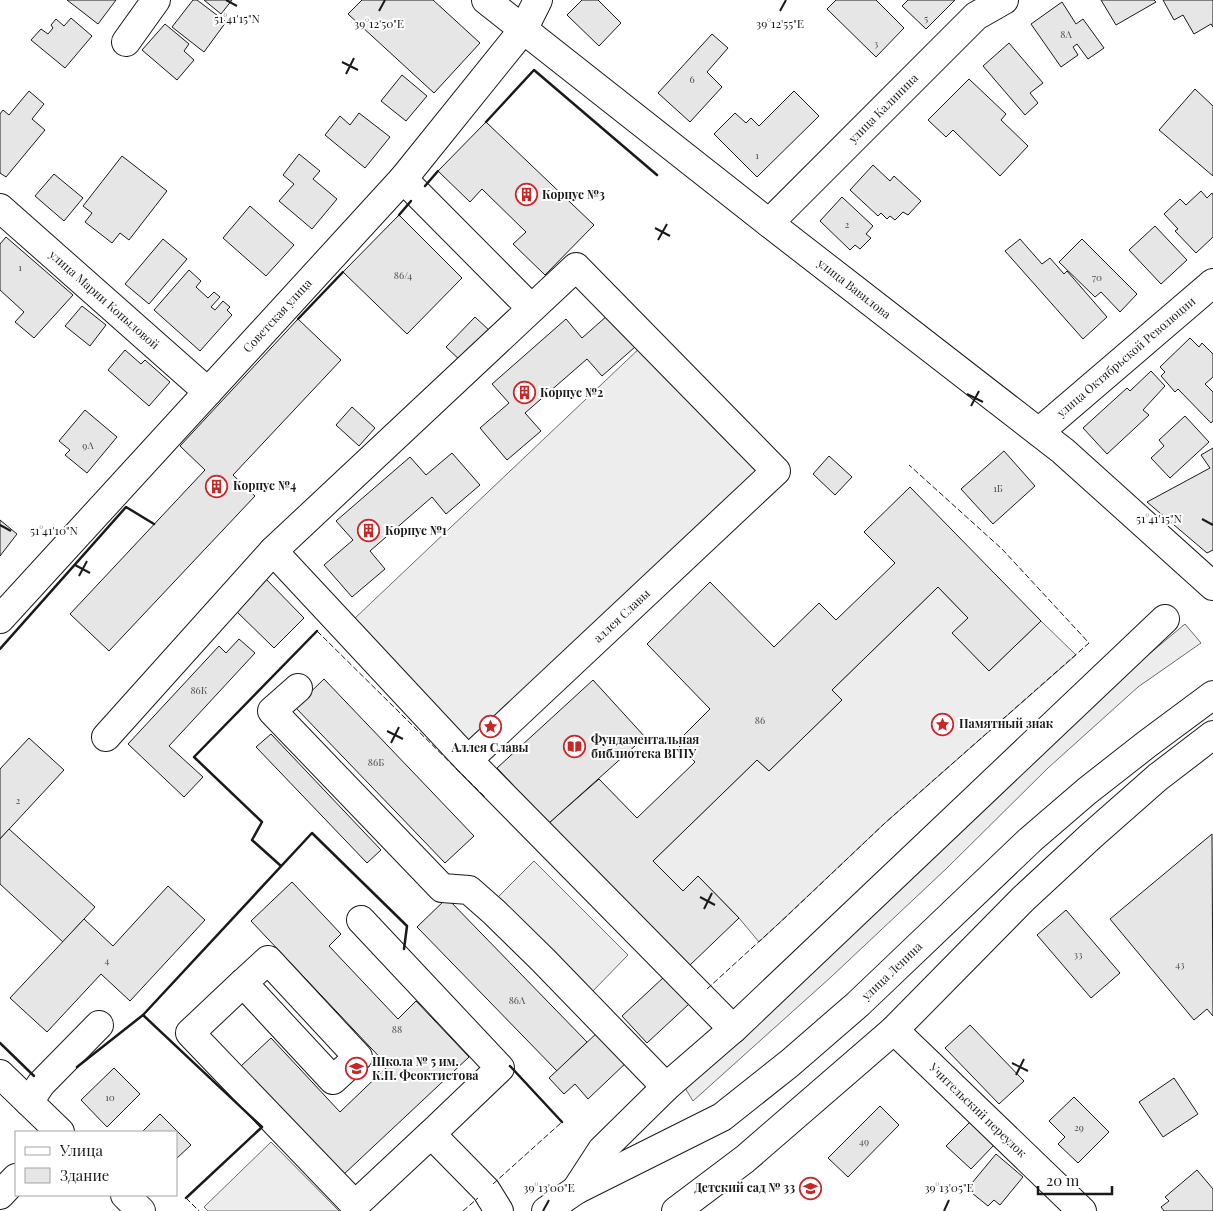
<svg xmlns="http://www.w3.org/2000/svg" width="1213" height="1211" viewBox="0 0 1213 1211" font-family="'Playfair Display',serif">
	<rect width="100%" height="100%" fill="#fff"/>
	<g fill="#ededed" stroke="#6a6a6a">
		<path d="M643 345 775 482 485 758 353 620Z"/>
		<path d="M938 587 968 618 953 633 989 671 1041 621 1076 655 885 823 759 942 739 918 698 876 683 891 653 861 757 760 769 771 842 700 832 690Z"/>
		<path d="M1185 624 1201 643 1138 687 1048 768 947 868 831 977 693 1101 685 1088 1124 675Z"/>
		<path d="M534 861 628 955 591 993 497 898Z"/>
		<path d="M271 1142 339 1211H208L204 1207Z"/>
	</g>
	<g fill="#e6e6e6" stroke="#1a1a1a">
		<path d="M67 0H116L98 24Z"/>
		<path d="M193 0H197L226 22 204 52 172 27Z"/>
		<path d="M204 0H232L221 14Z"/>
		<path d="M362 0H433L480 43 434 93 348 14Z"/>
		<path d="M582 0H598L621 23 599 46 567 15Z"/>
		<path d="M836 0H876L904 28 876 57 827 9Z"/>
		<path d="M908 0H955L926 29 902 6Z"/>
		<path d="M1101 0H1154L1156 2 1116 25Z"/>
		<path d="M1163 0H1213V27L1211 24 1194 34 1183 15 1174 20Z"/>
		<path d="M1062 2 1076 24 1083 19 1104 48 1088 59 1077 44 1073 47 1078 55 1061 67 1031 24Z"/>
		<path d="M71 18 92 36 65 68 31 40 41 29 48 34 53 28 51 25 56 19 64 26Z"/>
		<path d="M165 24 189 44 184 51 194 60 177 80 142 50Z"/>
		<path d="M712 34 728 48 707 72 722 87 690 122 658 93Z"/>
		<path d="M1009 43 1043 83 1030 93 1038 103 1025 115 983 66Z"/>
		<path d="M402 75 427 96 406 121 381 101Z"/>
		<path d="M969 79 1006 114 1001 120 1028 146 1000 176 953 130 946 137 928 120Z"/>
		<path d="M1195 89 1213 106V176L1159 130Z"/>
		<path d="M29 91 44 104 32 119 45 130 6 177 0 173V114L3 110 9 115Z"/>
		<path d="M794 91 819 116 757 177 714 134 735 113 746 123 751 118 759 126Z"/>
		<path d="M359 113 390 137 365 168 325 135 340 116 350 125Z"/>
		<path d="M486 122 594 225 545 275 513 244 526 232 482 189 470 202 438 171Z"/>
		<path d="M299 154 320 171 313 179 337 199 312 229 279 201 294 184 283 175Z"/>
		<path d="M122 156 167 191 129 240 120 233 112 243 85 222 92 213 83 206Z"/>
		<path d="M873 165 890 181 894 176 921 201 908 215 903 212 895 220 890 216 887 219 881 213 878 216 850 190Z"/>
		<path d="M54 174 83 198 64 221 35 196Z"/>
		<path d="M1201 191 1207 198 1212 193 1213 195V237L1196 253 1175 231 1178 229 1164 214 1180 199 1186 205Z"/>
		<path d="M842 197 873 226 866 234 871 238 860 249 855 245 850 250 820 221Z"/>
		<path d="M250 206 294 245 266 276 223 238Z"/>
		<path d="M399 215 462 278 407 334 343 272Z"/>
		<path d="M1155 226 1187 260 1161 284 1129 250Z"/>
		<path d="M6 237 73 295 34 338 15 322 24 312 0 290V244Z"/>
		<path d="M163 239 187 259 149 304 125 284Z"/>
		<path d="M1020 239 1042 264 1050 258 1064 274 1067 271 1107 317 1083 339 1005 251Z"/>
		<path d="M1082 239 1137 294 1120 312 1101 292 1095 297 1059 262Z"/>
		<path d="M189 270 201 281 196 287 208 298 214 292 220 297 211 307 215 310 223 301 230 307 227 310 232 315 200 351 154 310Z"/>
		<path d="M82 306 106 325 90 346 65 326Z"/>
		<path d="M608 315 635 347 602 376 587 359 525 413 541 431 507 460 480 428 509 403 492 384 566 319 582 338Z"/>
		<path d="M475 317 491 332 462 362 446 347Z"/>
		<path d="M298 319 341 360 233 475 255 496 109 651 70 614 205 470 180 446Z"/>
		<path d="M1190 338 1199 347 1202 343 1213 354V377L1205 384 1213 392V421L1211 423 1178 389 1175 392 1161 376 1165 372 1160 367Z"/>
		<path d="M125 350 141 364 145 360 170 382 149 406 108 370Z"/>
		<path d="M1151 371 1165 386 1143 410 1149 415 1107 454 1083 428 1127 388 1130 391Z"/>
		<path d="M352 407 375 428 359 446 336 425Z"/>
		<path d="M85 410 117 437 87 473 65 455 70 450 59 441Z"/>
		<path d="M1185 416 1209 442 1170 478 1151 458 1164 446 1159 440Z"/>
		<path d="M1213 448V550L1207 553 1147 502 1210 468 1201 455Z"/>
		<path d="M1004 451 1035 486 993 524 961 489Z"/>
		<path d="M452 453 480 485 446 514 432 497 370 551 385 569 352 597 324 565 353 540 336 521 410 457 426 475Z"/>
		<path d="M829 456 852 477 835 495 813 474Z"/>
		<path d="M910 487 1041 621 989 671 952 633 968 618 938 587 832 690 842 700 769 771 757 760 653 861 683 891 698 876 739 918 689 966 549 823 599 779 637 818 695 762 676 743 710 709 647 644 710 582 774 647 819 603 836 620 895 563 864 532Z"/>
		<path d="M0 520 17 534 0 556Z"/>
		<path d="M264 577 304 618 274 648 233 608Z"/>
		<path d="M239 639 255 653 169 746 203 777 184 797 128 744 219 646 226 653Z"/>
		<path d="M324 679 474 836 445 863 295 707Z"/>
		<path d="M593 680 645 737 549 823 497 768Z"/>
		<path d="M271 734 381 850 367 863 256 747Z"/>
		<path d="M29 738 64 770 0 839V769Z"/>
		<path d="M9 829 95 907 63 942 0 884V839Z"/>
		<path d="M1212 834 1213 1016 1207 1009 1194 1020 1110 919Z"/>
		<path d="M292 882 341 934 329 946 398 1019 416 1001 469 1057 343 1175 240 1067 271 1038 340 1112 388 1066 251 921Z"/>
		<path d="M168 886 205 920 130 1001 101 974 47 1032 10 998 84 919 113 946Z"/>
		<path d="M447 898 587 1042 557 1071 417 927Z"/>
		<path d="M1066 910 1120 973 1091 998 1037 935Z"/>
		<path d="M664 977 689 1004 647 1043 622 1016Z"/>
		<path d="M970 1025 1024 1081 999 1104 945 1048Z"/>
		<path d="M599 1031 628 1061 588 1099 575 1084 564 1094 549 1078Z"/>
		<path d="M114 1068 140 1094 107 1127 81 1100Z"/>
		<path d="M1174 1078 1198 1114 1163 1137 1139 1102Z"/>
		<path d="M1074 1097 1109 1132 1078 1163 1058 1144 1065 1137 1049 1121Z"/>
		<path d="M880 1106 899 1125 848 1177 828 1158Z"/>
		<path d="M160 1114 191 1145 176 1159V1132H142Z"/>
		<path d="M970 1122 994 1145 971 1169 946 1146Z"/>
		<path d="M996 1154 1023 1177 1000 1205 994 1200 988 1206 967 1189Z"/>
		<path d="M1197 1170 1213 1189V1211H1164L1161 1207 1169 1201 1165 1197Z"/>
	</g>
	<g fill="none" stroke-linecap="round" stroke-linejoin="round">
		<defs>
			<g id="minor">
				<path id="s1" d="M486 0 769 223 1063 451 1213 586"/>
				<path d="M126 42 156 0"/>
				<path d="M403 179 531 308"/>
				<path id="s2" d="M0 208 208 392"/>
				<path id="s3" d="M769 223 976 16 1004 0"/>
				<path id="s4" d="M1039 432 1213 283"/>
				<path d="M273 551 468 760 733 1029"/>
				<path id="s5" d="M0 619 403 179 523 30 538 0"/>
				<path d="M298 688 272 711 442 888 469 890 494 912 543 960 666 1087"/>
				<path d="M106 737 273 551 576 267 776 471 468 760"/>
				<path d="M361 920 500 1068 431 1134"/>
				<path d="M268 960 358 1057 333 1080 243 983Z"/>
				<path d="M243 983 190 1033 355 1205 431 1134 486 1190 499 1211"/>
				<path id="s6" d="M894 1030 1082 1211"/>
				<path d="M0 1074 60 1132"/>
				<path d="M29 1102 41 1084 99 1025"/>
				<path d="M576 1190 602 1150 666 1087 733 1029 1165 619"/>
				<path d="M0 1195 16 1178"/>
				<path d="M125 1195 141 1211"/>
			</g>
			<g id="major">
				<path id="s7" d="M546 1211 576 1190 722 1117 790 1063 858 1004 1030 840 1087 791 1147 744 1213 695"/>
				<path d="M676 1211 745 1159 894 1030 1023 899 1091 836 1158 777 1213 735"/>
			</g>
		</defs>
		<use href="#minor" stroke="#1a1a1a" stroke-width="30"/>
		<use href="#major" stroke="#1a1a1a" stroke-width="30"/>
		<use href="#minor" stroke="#fff" stroke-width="28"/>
		<use href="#major" stroke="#fff" stroke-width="28"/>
		<g stroke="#1a1a1a" stroke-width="1" stroke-dasharray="6 2.5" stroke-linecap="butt">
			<path d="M317 631 486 798"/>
			<path d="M707 989 787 916 885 823 1089 643 1002 549 909 465"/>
			<path d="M493 1184 562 1122"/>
			<path d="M186 1198 199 1211"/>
			<path d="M463 1211 478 1198"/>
		</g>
		<g stroke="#1a1a1a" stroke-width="2.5">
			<path d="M486 122 534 70 657 175"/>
			<path d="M425 186 438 171"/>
			<path d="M399 215 411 201"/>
			<path d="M298 319 343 272"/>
			<path d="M0 649 126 507 154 524"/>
			<path d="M281 866 252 840 262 822 194 757 317 631"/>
			<path d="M143 1015 262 1127 186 1198"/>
			<path d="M0 1043 34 1076"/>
			<path d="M510 1066 562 1122"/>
			<path d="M77 1067 143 1015 312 833 407 926 404 949"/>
		</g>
	</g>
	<path fill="none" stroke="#1a1a1a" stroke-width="2" d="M226 0 237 6M379 11 385 0M780 11 786 0M342 62 358 70M346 74 354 58M655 228 670 236M658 240 667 224M967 394 983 402M971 406 979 391M1202 519 1213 525M0 525 11 531M75 565 90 573M79 576 87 561M387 731 403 739M391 743 399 727M700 897 715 905M704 909 712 893M1012 1063 1028 1071M1016 1075 1024 1059M543 1211 549 1200M944 1211 949 1200"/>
	<defs>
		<symbol id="building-ring" viewBox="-11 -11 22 22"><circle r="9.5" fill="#fff" stroke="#c62828" stroke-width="1.5"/><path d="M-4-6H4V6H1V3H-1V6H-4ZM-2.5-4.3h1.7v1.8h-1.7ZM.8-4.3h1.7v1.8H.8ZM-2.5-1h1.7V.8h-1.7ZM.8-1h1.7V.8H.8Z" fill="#c62828"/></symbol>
		<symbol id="sight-ring" viewBox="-11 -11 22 22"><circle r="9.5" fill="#fff" stroke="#c62828" stroke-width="1.5"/><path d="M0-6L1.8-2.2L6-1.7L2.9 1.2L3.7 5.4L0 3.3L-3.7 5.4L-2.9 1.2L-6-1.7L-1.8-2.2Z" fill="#c62828"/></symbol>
		<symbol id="library-ring" viewBox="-11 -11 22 22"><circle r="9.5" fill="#fff" stroke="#c62828" stroke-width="1.5"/><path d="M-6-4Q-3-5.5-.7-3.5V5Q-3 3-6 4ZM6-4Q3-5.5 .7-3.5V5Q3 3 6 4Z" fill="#c62828"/></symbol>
		<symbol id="school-ring" viewBox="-11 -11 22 22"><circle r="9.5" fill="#fff" stroke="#c62828" stroke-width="1.5"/><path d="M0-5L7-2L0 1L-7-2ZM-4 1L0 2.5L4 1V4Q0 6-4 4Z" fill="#c62828"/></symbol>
	</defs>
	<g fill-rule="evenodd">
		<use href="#building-ring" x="514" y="182" width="25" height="25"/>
		<use href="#building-ring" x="512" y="380" width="25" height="25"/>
		<use href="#building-ring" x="204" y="474" width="25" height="25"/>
		<use href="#building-ring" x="356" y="518" width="25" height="25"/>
		<use href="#sight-ring" x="930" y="712" width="25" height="25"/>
		<use href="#sight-ring" x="478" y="714" width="25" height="25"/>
		<use href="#library-ring" x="562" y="734" width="25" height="25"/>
		<use href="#school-ring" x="344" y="1056" width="25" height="25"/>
		<use href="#school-ring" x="798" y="1176" width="25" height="25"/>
	</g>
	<g text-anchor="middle" stroke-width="4" stroke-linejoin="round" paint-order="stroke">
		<g font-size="10" fill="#4d4d4d">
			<text x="926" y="22">5</text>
			<text x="1066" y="38">8А</text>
			<text x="876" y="47">3</text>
			<text x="692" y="83">6</text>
			<text x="757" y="159">1</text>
			<text x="847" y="228">2</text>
			<text x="20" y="271">1</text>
			<text x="403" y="279">86/4</text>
			<text x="1097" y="281">70</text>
			<text x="88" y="449">9А</text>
			<text x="998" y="492">1Б</text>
			<text x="199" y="694">86К</text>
			<text x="760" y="724">86</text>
			<text x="376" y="766">86Б</text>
			<text x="18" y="804">2</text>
			<text x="1078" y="958">33</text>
			<text x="107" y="964">4</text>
			<text x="1180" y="968">43</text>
			<text x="517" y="1004">86А</text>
			<text x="397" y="1033">88</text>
			<text x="110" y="1101">10</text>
			<text x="1079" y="1131">29</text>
			<text x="864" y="1145">49</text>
		</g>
		<g font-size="12" fill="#1a1a1a" stroke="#fff">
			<text dy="4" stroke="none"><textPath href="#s3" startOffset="162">улица Калинина</textPath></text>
			<text dy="4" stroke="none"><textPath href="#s1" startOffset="468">улица Вавилова</textPath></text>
			<text dy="4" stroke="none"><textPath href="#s2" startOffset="139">улица Марии Копыловой</textPath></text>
			<text dy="4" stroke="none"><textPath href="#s5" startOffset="411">Советская улица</textPath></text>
			<text dy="4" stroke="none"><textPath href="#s4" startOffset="115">улица Октябрьской Революции</textPath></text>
			<text transform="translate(622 616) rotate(-43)" y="4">аллея Славы</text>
			<text dy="4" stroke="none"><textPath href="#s7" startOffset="424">улица Ленина</textPath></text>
			<text dy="4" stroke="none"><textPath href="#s6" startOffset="116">Учительский переулок</textPath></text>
		</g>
		<g font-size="12" font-weight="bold" fill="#1a1a1a" stroke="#fff" text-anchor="start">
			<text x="542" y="199">Корпус №3</text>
			<text x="540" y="397">Корпус №2</text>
			<text x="233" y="490">Корпус №4</text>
			<text x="385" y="535">Корпус №1</text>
			<text x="959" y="728">Памятный знак</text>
			<text x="591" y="744">Фундаментальная<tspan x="591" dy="14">библиотека ВГПУ</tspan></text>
			<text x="490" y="752" text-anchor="middle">Аллея Славы</text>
			<text x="372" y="1066">Школа № 5 им.<tspan x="372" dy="14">К.П. Феоктистова</tspan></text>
			<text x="795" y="1192" text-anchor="end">Детский сад № 33</text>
		</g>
	</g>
	<g font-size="12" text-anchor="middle" fill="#1a1a1a" stroke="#fff" stroke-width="4" stroke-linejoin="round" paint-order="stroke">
		<text x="237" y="23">51°41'15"N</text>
		<text x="379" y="28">39°12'50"E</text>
		<text x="780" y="28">39°12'55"E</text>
		<text x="1159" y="523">51°41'15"N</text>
		<text x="54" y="535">51°41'10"N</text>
		<text x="549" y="1192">39°13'00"E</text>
		<text x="949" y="1192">39°13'05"E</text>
	</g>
	<rect x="15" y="1131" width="162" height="65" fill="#ffffff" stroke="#a3a3a3"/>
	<rect x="25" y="1147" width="25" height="8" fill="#ffffff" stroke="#a3a3a3"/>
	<text x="60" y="1156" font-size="15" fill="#1a1a1a">Улица</text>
	<rect x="25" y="1168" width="25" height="15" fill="#e6e6e6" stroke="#a3a3a3"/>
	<text x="60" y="1181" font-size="15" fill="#1a1a1a">Здание</text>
	<path d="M1038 1186v8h74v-8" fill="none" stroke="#1a1a1a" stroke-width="2.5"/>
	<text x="1046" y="1186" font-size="15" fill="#1a1a1a" stroke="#ffffff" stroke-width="4" paint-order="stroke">20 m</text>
</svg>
